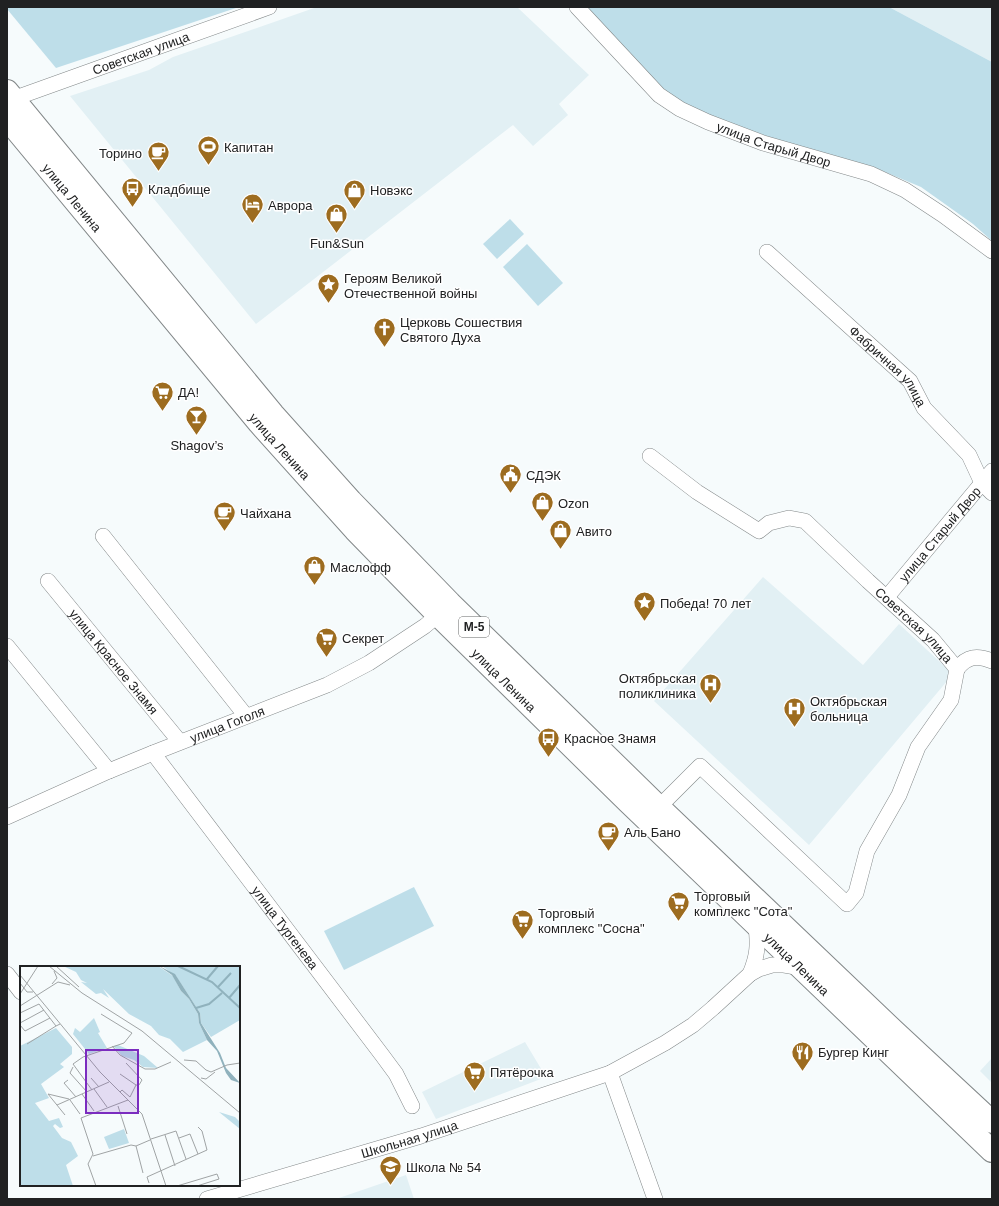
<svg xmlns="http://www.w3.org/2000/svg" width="999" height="1206" viewBox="0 0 999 1206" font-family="Arial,sans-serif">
	<rect width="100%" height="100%" fill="#f6fbfc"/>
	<g fill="#e2f0f4">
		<path d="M317 7H517L589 75 559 104 568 115 533 146 513 125 256 324 70 96 149 70 173 57Z"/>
		<path d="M889 7H992V62Z"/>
		<path d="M763 577 863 665 899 624 953 674 809 845 654 701Z"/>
		<path d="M525 1042 546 1077 436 1119 422 1092Z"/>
		<path d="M992 1058V1083L980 1071Z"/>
		<path d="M406 1175 414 1199H336Z"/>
	</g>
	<g fill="#bedee9">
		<path d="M7 7H239L56 68 7 9Z"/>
		<path d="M587 7H889L992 62V241L973 224 921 187 873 167 755 138 657 90Z"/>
		<path d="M510 219 524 234 497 259 483 244Z"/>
		<path d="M527 244 563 283 538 306 503 267Z"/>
		<path d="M414 887 434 926 344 970 324 931Z"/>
	</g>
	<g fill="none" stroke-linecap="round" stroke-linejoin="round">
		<defs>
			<g id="street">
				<path id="s1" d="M577 7 659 95 680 109 708 122 763 143 871 174 905 190 943 215 992 251"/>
				<path id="s2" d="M7 101C95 70 181 38 269 7"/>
				<path id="s3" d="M767 252 910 381 924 408 969 455 982 483 992 493"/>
				<path id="s4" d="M650 456 697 492 759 531 769 523 789 518 805 521 868 581 933 640 957 669 951 700 918 747 899 795 867 851 856 893 847 904 700 766 659 807"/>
				<path d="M103 536 246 716"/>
				<path id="s5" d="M48 581 180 742"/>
				<path id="s6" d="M887 597 992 471"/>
				<path d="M7 646 109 771"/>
				<path d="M957 669C967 656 977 655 992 661"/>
				<path id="s7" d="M153 753 382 1055 396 1074 412 1106"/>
				<path id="s8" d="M7 817 109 771 153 753 327 685 369 663 425 626 438 615"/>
				<path d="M7 974 21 992"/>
				<path d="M750 974C758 955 758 945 756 925"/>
				<path d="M610 1073 655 1199"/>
				<path id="s9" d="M207 1199 421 1136 610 1073 665 1043 693 1025 713 1008 750 974 759 969 772 965H784L802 968"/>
			</g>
			<g id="primary">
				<path d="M7 91 273 414 351 501 450 603 659 807 894 1031 992 1122"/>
				<path id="s10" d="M7 119 259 423 355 530 438 615 628 802 992 1151"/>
			</g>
		</defs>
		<use href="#street" stroke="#838889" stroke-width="16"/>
		<use href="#primary" stroke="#838889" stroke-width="24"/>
		<use href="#street" stroke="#fff" stroke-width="15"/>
		<use href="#primary" stroke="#fff" stroke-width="22"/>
	</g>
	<defs>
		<symbol id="stadium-pin" viewBox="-11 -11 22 30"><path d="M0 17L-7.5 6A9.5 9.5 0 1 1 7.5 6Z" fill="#9d6c1f" stroke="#fff"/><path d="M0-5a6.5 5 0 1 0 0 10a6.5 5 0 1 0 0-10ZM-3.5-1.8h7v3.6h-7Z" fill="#fff"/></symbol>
		<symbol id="cafe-pin" viewBox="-11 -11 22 30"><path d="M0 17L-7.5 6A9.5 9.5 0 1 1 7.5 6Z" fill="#9d6c1f" stroke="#fff"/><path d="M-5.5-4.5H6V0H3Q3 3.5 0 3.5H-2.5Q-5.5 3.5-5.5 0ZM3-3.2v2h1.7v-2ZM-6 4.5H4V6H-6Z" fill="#fff"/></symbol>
		<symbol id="bus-pin" viewBox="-11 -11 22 30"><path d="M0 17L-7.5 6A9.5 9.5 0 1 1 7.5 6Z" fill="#9d6c1f" stroke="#fff"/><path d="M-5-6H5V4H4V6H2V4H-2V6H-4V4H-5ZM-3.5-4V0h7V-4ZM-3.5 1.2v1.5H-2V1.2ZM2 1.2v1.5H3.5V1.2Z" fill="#fff"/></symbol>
		<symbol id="shop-pin" viewBox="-11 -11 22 30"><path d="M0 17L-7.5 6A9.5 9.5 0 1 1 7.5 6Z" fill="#9d6c1f" stroke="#fff"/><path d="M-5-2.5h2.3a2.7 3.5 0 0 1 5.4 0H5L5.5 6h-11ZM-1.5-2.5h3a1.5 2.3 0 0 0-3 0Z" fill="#fff"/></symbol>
		<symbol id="hotel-pin" viewBox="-11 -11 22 30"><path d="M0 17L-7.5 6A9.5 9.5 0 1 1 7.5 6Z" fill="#9d6c1f" stroke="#fff"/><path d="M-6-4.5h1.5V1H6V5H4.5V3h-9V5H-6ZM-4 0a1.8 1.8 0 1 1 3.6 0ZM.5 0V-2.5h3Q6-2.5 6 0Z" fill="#fff"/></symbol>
		<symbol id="sight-pin" viewBox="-11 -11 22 30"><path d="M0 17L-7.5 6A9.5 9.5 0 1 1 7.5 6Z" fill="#9d6c1f" stroke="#fff"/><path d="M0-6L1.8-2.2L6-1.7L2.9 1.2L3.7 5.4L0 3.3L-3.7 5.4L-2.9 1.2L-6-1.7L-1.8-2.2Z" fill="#fff"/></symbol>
		<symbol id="church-pin" viewBox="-11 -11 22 30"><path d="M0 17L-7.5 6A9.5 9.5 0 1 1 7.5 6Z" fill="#9d6c1f" stroke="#fff"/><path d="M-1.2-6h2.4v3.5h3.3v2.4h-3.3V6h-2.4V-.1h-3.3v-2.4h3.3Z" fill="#fff"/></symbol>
		<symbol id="supermarket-pin" viewBox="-11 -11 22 30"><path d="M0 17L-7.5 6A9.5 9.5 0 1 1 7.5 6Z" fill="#9d6c1f" stroke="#fff"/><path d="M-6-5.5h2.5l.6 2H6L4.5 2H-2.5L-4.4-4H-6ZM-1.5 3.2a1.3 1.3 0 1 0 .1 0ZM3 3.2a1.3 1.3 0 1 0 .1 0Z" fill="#fff"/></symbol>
		<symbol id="bar-pin" viewBox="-11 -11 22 30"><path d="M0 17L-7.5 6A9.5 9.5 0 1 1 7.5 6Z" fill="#9d6c1f" stroke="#fff"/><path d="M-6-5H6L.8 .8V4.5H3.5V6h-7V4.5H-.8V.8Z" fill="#fff"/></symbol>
		<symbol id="civic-pin" viewBox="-11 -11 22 30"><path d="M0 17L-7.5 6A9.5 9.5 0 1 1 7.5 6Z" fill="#9d6c1f" stroke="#fff"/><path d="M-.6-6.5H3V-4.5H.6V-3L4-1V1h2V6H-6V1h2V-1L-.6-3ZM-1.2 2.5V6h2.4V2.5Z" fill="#fff"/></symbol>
		<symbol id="hospital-pin" viewBox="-11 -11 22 30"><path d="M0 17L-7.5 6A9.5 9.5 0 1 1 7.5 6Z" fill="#9d6c1f" stroke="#fff"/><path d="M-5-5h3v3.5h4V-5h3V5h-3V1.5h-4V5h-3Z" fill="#fff"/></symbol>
		<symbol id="restaurant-pin" viewBox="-11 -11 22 30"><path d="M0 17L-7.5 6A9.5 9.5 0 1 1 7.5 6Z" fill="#9d6c1f" stroke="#fff"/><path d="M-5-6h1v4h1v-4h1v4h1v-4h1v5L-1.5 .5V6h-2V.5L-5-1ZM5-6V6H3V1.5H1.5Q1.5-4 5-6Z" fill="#fff"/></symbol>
		<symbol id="school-pin" viewBox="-11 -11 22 30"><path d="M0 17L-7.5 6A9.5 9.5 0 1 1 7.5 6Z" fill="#9d6c1f" stroke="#fff"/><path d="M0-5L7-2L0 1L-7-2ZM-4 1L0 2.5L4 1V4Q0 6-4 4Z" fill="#fff"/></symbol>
	</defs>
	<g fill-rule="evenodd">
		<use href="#stadium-pin" x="196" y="134" width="25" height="34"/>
		<use href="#cafe-pin" x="146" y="140" width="25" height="34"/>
		<use href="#bus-pin" x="120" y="176" width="25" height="34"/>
		<use href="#shop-pin" x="342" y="178" width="25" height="34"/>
		<use href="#hotel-pin" x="240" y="192" width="25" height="34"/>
		<use href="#shop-pin" x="324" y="202" width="25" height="34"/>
		<use href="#sight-pin" x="316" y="272" width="25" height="34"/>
		<use href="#church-pin" x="372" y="316" width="25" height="34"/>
		<use href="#supermarket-pin" x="150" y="380" width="25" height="34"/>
		<use href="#bar-pin" x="184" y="404" width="25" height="34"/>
		<use href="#civic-pin" x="498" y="462" width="25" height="34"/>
		<use href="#shop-pin" x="530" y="490" width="25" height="34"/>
		<use href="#cafe-pin" x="212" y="500" width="25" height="34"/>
		<use href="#shop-pin" x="548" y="518" width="25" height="34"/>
		<use href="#shop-pin" x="302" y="554" width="25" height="34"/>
		<use href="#sight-pin" x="632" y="590" width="25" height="34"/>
		<use href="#supermarket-pin" x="314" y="626" width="25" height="34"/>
		<use href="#hospital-pin" x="698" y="672" width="25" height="34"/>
		<use href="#hospital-pin" x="782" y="696" width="25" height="34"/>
		<use href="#bus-pin" x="536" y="726" width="25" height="34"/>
		<use href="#cafe-pin" x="596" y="820" width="25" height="34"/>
		<use href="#supermarket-pin" x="666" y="890" width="25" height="34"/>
		<use href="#supermarket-pin" x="510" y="908" width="25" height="34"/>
		<use href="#restaurant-pin" x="790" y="1040" width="25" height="34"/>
		<use href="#supermarket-pin" x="462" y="1060" width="25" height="34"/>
		<use href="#school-pin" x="378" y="1154" width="25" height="34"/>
	</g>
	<g text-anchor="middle" stroke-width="3" stroke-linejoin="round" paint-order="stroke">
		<rect fill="#fff" stroke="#636464" stroke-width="1" x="459" y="617" width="30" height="20" rx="3"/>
		<g font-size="12" font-weight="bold" fill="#202122">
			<text x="474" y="631">М-5</text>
		</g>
		<g font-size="13" fill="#202122" stroke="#fff">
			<text dy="5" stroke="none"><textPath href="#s2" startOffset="142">Советская улица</textPath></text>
			<text dy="5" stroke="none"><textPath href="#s1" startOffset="246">улица Старый Двор</textPath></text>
			<text dy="5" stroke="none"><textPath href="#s10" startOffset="102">улица Ленина</textPath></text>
			<text dy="5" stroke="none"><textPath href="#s3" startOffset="167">Фабричная улица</textPath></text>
			<text dy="5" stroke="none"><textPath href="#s10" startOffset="426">улица Ленина</textPath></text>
			<text dy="5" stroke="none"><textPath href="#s6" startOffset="82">улица Старый Двор</textPath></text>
			<text dy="5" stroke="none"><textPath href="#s4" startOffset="333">Советская улица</textPath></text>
			<text dy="5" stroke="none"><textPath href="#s5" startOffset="104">улица Красное Знамя</textPath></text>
			<text dy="5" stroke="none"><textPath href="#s10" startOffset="750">улица Ленина</textPath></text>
			<text dy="5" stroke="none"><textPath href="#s8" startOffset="239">улица Гоголя</textPath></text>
			<text dy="5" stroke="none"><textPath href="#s7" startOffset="219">улица Тургенева</textPath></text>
			<text dy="5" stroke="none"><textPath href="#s10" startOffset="1158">улица Ленина</textPath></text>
			<text dy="5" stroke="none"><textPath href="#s9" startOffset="211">Школьная улица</textPath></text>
		</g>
		<g font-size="13" fill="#202122" stroke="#fff" text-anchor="start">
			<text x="224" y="152">Капитан</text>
			<text x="142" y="158" text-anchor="end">Торино</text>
			<text x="148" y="194">Кладбище</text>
			<text x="370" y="195">Новэкс</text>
			<text x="268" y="210">Аврора</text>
			<text x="337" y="248" text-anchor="middle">Fun&amp;Sun</text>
			<text x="344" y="283">Героям Великой<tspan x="344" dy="15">Отечественной войны</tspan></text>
			<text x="400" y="327">Церковь Сошествия<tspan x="400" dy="15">Святого Духа</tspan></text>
			<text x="178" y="397">ДА!</text>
			<text x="197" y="450" text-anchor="middle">Shagov’s</text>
			<text x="526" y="480">СДЭК</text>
			<text x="558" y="508">Ozon</text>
			<text x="240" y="518">Чайхана</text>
			<text x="576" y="536">Авито</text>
			<text x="330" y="572">Маслофф</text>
			<text x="660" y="608">Победа! 70 лет</text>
			<text x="342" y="643">Секрет</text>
			<text x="696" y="683" text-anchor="end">Октябрьская<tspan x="696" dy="15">поликлиника</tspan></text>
			<text x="810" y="706">Октябрьская<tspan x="810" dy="15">больница</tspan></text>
			<text x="564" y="743">Красное Знамя</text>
			<text x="624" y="837">Аль Бано</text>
			<text x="694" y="901">Торговый<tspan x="694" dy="15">комплекс "Сота"</tspan></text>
			<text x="538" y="918">Торговый<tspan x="538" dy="15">комплекс "Сосна"</tspan></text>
			<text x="818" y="1057">Бургер Кинг</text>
			<text x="490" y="1077">Пятёрочка</text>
			<text x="406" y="1172">Школа № 54</text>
		</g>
	</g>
	<g transform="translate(20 966)">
		<rect width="220" height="220" fill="#f6fbfc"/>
		<path d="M43 0H138L153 10 161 25 169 33 178 48 179 57 187 74 163 86 150 73 139 69 131 60 109 48 83 23 89 32 81 27 76 28 61 16 67 17 61 14 56 6ZM142 0H220V54L191 71 181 57 180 47 156 10ZM74 52 80 66 78 67 87 82 69 88 53 68 55 62 60 66ZM36 62 52 81V88L40 98 44 101 21 118 29 132 15 137 29 155 39 152 43 161 40 162 35 158 33 160 42 172 51 176 58 190 46 199 53 220H0V80ZM98 79 124 90 138 102 123 101 114 94 102 90 93 80ZM199 146 215 151 220 156V163ZM104 163 109 177 89 183 84 171Z" fill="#bedee9"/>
		<path d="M139 0 155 8 180 47 181 57 200 87 206 102 220 117 211 114 206 107 197 85 187 74 179 57 178 48 169 33 161 25 152 9Z" fill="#90b2bd"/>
		<path fill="none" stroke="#90b2bd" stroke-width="2" d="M158 0 192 16 220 42M187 13 198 0M198 21 211 7M209 32 220 19M176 42 189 38 202 27"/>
		<path fill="none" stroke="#a0a4a5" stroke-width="1" d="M29 0 62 27 122 65 220 147M36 0 59 21M0 9 80 106 122 148 146 220M0 17 7 26H13M32 18 37 12 34 5M0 28 18 0M0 40 38 16 50 19M0 47 19 38 36 60 40 58M0 57 24 44M0 59 5 65 30 52M7 78 36 60M92 80 100 89 125 103H135L151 96M164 94 176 95 186 104 191 106 207 99 220 97M106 97 122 114 119 119H116M53 101 50 107 67 126M100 108 116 119 110 131 102 124 100 126M71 112 79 121M181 112 186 113 195 106M48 114 44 117 56 131M74 123 87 141M72 124 53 98 63 91 104 77 112 67 81 48M62 128 74 145M50 134 60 148M37 139 89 116M98 140 107 168M45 149 28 128 49 133M145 169 155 200M159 172 170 168 178 188M131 173 156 165 166 193M73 190 111 179 116 180M123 207 116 180 130 174M129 217 127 211 187 184 182 165 178 161M76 220 68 198 73 188 61 152 108 134M157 220 197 208 199 213 177 220"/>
		<path fill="#7b2cbf" fill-opacity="0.15" stroke="#7b2cbf" stroke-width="2" d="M66 84H118V147H66Z"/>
		<rect width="220" height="220" fill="none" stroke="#202122" stroke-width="2"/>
	</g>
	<rect width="999" height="1206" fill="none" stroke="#202122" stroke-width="16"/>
</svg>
